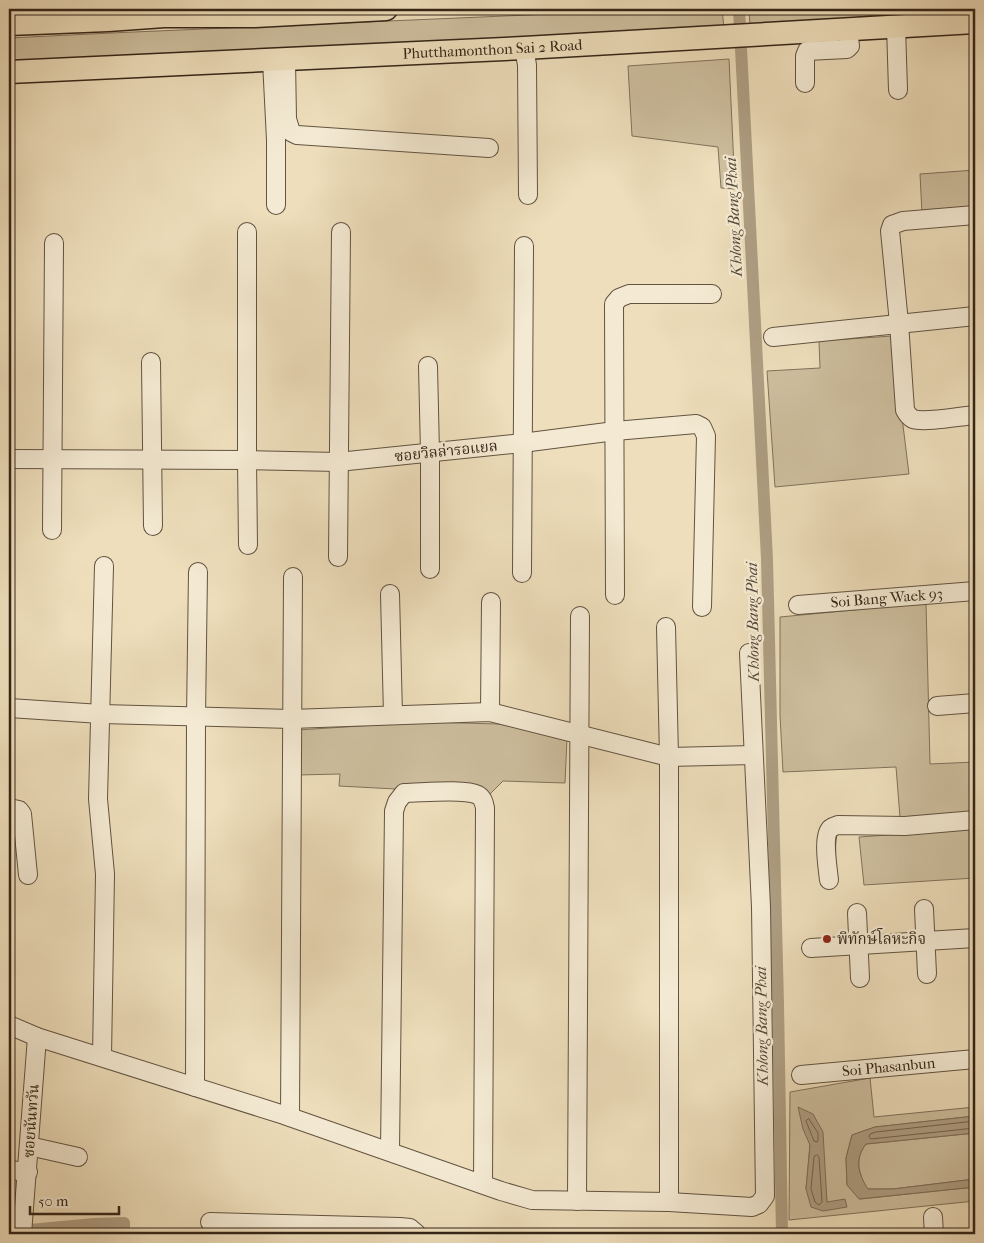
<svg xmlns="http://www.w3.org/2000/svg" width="984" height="1243" viewBox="0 0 984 1243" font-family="'IM FELL French Canon','Noto Serif Thai',serif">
	<rect width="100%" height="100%" fill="#eedebb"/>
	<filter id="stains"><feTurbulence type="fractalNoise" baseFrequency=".004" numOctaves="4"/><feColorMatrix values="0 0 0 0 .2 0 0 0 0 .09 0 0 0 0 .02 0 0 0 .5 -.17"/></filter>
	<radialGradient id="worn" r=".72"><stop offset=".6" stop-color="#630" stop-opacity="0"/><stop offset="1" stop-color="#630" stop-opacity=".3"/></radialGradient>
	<g fill="#cebf9f" stroke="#81725c" fill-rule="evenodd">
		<path d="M667 9H722L724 28 9 64V38L111 33Z"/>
		<path d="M749 9H975V10L876 15 790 25 750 26Z"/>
		<path d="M729 59 735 189 721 188 718 147 632 136 628 66Z"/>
		<path d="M975 170V210L922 214 920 174Z"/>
		<path d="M892 336 909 474 775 487 767 371 820 368 819 341Z"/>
		<path d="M926 603 930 764 975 762V812L900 817 896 767 783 772 780 715V617Z"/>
		<path d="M425 722 498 724 529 729 567 738 565 783 503 781 490 794 339 786 340 774 298 775 297 730Z"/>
		<path d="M975 829V878L864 885 859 837Z"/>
		<path d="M870 1078 874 1117 975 1107V1116L875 1127 852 1135 846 1158 847 1185 860 1199 975 1187V1201L789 1220 790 1092ZM810 1145 825 1181 827 1203 806 1189Z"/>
		<path d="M975 1133V1179L893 1189H867C859 1173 854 1160 866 1144Z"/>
	</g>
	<g fill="#af9f84" stroke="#7e6e59">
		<path d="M798 1107 813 1114 823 1132 827 1202 845 1199 847 1207 823 1211 811 1207 806 1189 810 1145 803 1129Z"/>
		<path d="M975 1116V1133L866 1144C854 1159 858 1174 868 1189H893L975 1179V1187L859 1199 847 1185 846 1158 852 1135 875 1127Z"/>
	</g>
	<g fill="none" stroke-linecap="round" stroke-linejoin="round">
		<g stroke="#72624e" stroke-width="1">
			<path d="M809 1119 818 1133V1140L817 1142 814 1141 806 1121Z"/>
			<path d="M975 1121 876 1132 870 1134 869 1137 871 1139 975 1128"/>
			<path d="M817 1155 819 1157 822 1202 819 1205 815 1202 811 1189 814 1157Z"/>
		</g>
		<g stroke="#af9f84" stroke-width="12">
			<path d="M739 9 767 559 778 1004 782 1234"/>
			<path d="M9 1232 94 1224 124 1223V1234"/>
		</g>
		<defs>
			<g id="minor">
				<path d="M896 26 898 90"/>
				<path d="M524 48 527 65 528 195"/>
				<path d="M286 60 287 119 291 132 297 135 489 148"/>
				<path d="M272 61 276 140V205"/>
				<path d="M805 83V56L807 51 847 49 850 46 848 29"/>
				<path d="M975 215 903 221 892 225 890 231 899 323 905 410C907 414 909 417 913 419 925 423 961 416 975 415"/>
				<path d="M247 232V460L248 545"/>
				<path d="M773 337 975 316"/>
				<path d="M151 362 153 526"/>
				<path d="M428 366 430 453V569"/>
				<path d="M9 459 247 460 338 462 522 443 615 431 696 424 702 427 706 436 702 607"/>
				<path d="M52 530 54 243"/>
				<path d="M338 557 341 232"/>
				<path d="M522 573 524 246"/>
				<path d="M390 594 393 715"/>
				<path d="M615 595 614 304 619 298 629 294H712"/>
				<path id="s1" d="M798 605 975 591"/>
				<path d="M666 627 669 757V1202"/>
				<path d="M937 706 975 703"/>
				<path d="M9 708 101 714 291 719 490 712 669 757 753 755"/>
				<path d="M490 712 491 602"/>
				<path d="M9 808 19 810 22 814 28 875"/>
				<path d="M829 880C828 870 822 835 831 828 833 826 836 826 838 825L905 826 975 820"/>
				<path d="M924 909 927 974"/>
				<path d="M857 913 860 978"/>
				<path d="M811 948 975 938"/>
				<path d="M9 1025 37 1037 284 1115 501 1191 532 1200 669 1202 752 1207 759 1204 765 1196 761 907 749 653"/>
				<path d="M102 1057 105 874 98 799 104 566"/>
				<path id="s2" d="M801 1075 975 1059"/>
				<path d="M195 1087 196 717 198 572"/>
				<path d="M290 1117 293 577"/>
				<path d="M29 1146 78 1157"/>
				<path d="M390 1151 394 811 397 802 404 793C421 793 464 788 478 795 483 798 484 803 485 808L483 1184"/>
				<path d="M9 1170 28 1172"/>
				<path d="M577 1201 580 616"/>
				<path d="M933 1217 934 1234"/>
				<path d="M210 1222 400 1227 410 1228 417 1234"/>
				<path d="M22 1234 37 1037"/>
			</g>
			<g id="major">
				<path d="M9 24 108 20 164 16H255L386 9"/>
				<path id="s3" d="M9 72 524 48 975 22"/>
			</g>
		</defs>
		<use href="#minor" stroke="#625341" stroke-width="20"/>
		<use href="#major" stroke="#342518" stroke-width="25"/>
		<use href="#minor" stroke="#f4ead3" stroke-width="18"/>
		<use href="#major" stroke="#eedebb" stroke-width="22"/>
	</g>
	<circle fill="#8f2418" stroke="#f4ead3" stroke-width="2" cx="827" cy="939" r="5"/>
	<g text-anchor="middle" stroke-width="4.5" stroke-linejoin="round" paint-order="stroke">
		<g font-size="15" fill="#342518" stroke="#f4ead3">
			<text dy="5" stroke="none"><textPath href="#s3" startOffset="484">Phutthamonthon Sai 2 Road</textPath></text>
			<text transform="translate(446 451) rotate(-6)" y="5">ซอยวิลล่ารอแยล</text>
			<text dy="5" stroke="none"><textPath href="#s1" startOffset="89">Soi Bang Waek 93</textPath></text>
			<text dy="5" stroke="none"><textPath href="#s2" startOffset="88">Soi Phasanbun</textPath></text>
			<text transform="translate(31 1121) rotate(-86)" y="5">ซอยนันทวัน</text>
		</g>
		<g font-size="15" fill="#342518" stroke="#f4ead3" text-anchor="start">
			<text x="837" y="944">พิทักษ์โลหะกิจ</text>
		</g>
		<g font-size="16" font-style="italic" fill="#594a38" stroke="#f4ead3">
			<text transform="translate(733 217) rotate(-93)" y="6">Khlong Bang Phai</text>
			<text transform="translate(752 622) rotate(-91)" y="6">Khlong Bang Phai</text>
			<text transform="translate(761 1026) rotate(-91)" y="6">Khlong Bang Phai</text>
		</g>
	</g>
	<rect width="984" height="1243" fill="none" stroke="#eedebb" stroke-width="30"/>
	<rect x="10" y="10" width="964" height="1223" fill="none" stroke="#342518" stroke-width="2.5"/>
	<rect x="15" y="15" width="954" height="1213" fill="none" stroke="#342518"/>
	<path d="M30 1206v8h89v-8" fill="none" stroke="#342518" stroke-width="2.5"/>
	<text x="38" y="1206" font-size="15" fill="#342518" stroke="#f4ead3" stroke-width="4" paint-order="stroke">50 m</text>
	<rect width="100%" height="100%" filter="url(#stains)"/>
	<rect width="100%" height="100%" fill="url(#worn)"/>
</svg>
